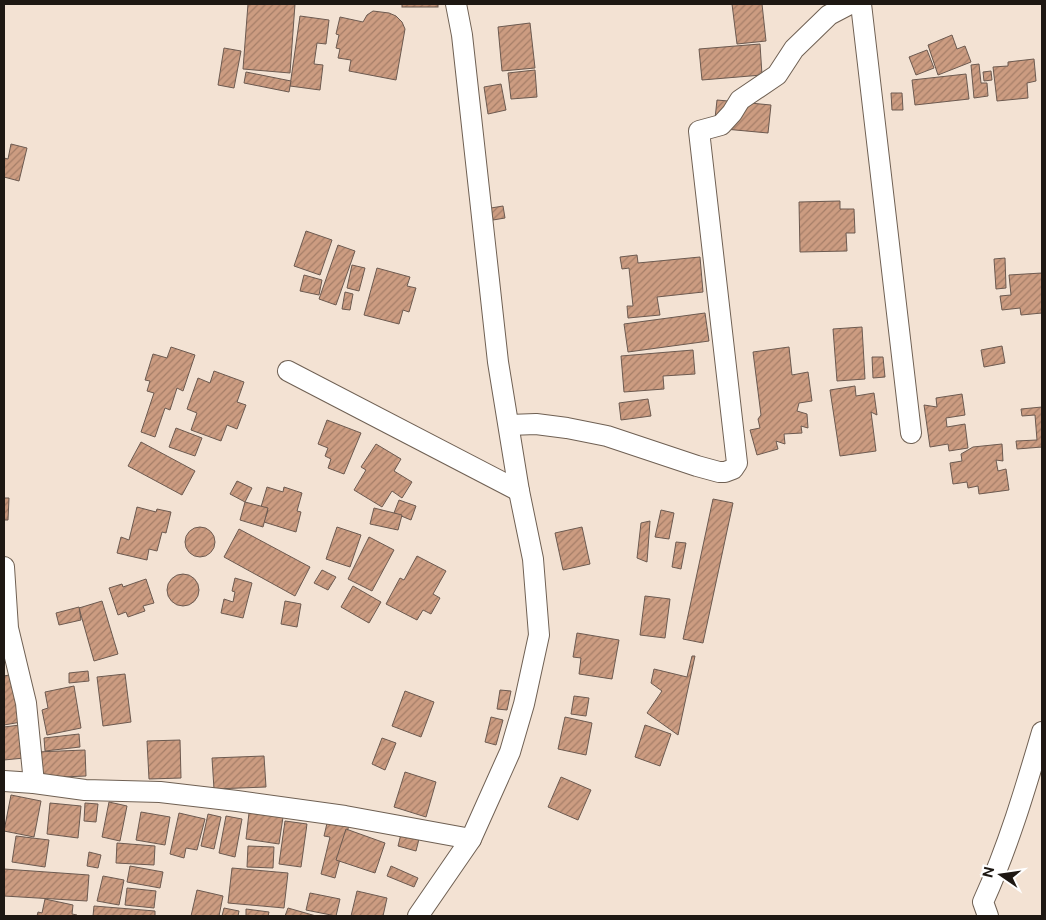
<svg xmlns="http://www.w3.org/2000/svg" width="1046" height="920" viewBox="0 0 1046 920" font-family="'Public Sans',sans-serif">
	<defs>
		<pattern id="building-hatch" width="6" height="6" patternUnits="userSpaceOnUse" patternTransform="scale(1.25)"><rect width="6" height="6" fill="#cc9c81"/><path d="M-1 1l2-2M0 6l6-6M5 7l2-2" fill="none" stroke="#a57e68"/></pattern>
	</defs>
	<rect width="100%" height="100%" fill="#f3e2d3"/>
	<g fill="url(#building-hatch)" stroke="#6c5a50">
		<path d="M248 4H295L290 73 243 69Z"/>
		<rect x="402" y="4" width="36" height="3"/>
		<path d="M732 4H762L766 41 737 44Z"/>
		<path d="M373 11 389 13 396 16 402 22 405 29 396 80 349 71 351 60 338 58 340 49 336 48 339 35 336 34 340 17 363 22 367 15Z"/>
		<path d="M300 16 329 20 326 44 317 43 314 64 323 65 320 90 290 86Z"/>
		<path d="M530 23 535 68 502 71 498 27Z"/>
		<path d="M952 35 957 49 965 46 971 62 938 75 928 45Z"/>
		<path d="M760 44 762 75 702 80 699 49Z"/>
		<path d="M224 48 241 51 234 88 218 85Z"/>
		<path d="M927 50 934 68 916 75 909 57Z"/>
		<path d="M1034 59 1036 81 1027 83 1028 98 997 101 993 67 1008 66V62Z"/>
		<path d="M979 64 981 83H987L988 96 974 98 971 65Z"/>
		<path d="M535 70 537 97 511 99 508 73Z"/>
		<path d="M991 71 992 80 984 81 983 72Z"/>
		<path d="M246 72 291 81 289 92 244 83Z"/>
		<path d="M966 74 969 99 915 105 912 80Z"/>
		<path d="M501 84 506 110 488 114 484 87Z"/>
		<path d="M891 93H902L903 110H892Z"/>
		<path d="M717 100 771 105 768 133 714 128Z"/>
		<path d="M11 144 27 148 19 181 4 177V158L8 159Z"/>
		<path d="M840 201V209H854L855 233H846L847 251 800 252 799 202Z"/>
		<path d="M503 206 505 218 493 220 491 208Z"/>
		<path d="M306 231 332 240 320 275 294 266Z"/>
		<path d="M338 245 355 251 336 305 319 299Z"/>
		<path d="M637 255 638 263 700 257 703 292 657 297 660 315 628 318 627 306H633L629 268 622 269 620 257Z"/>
		<path d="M1005 258 1006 288 996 289 994 259Z"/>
		<path d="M352 265 365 268 359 291 347 288Z"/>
		<path d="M377 268 410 277 407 286 416 288 409 312 403 310 399 324 364 315Z"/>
		<path d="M1042 273V313L1021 315 1020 308 1002 310 1000 296 1011 295 1009 275Z"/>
		<path d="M304 275 322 280 319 295 300 291Z"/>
		<path d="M345 292 353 294 350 310 342 309Z"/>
		<path d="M705 313 709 341 628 352 624 324Z"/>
		<path d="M862 327 865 379 837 381 833 329Z"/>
		<path d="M1002 346 1005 363 984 367 981 350Z"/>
		<path d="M171 347 195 355 183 391 177 388 170 410 165 408 155 437 141 432 154 393 147 391 150 381 145 380 153 354 167 358Z"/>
		<path d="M789 347 792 375 808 372 812 401 799 403 797 411 807 414 808 428 801 426 802 433 784 434 785 444 776 441 778 449 757 455 750 430 760 428 758 419 761 415 753 352Z"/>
		<path d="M693 350 695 374 663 376 664 389 624 392 621 356Z"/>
		<path d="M872 357H883L885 377 873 378Z"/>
		<path d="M214 371 244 382 237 402 246 405 237 429 227 425 221 441 191 430 197 413 187 409 198 378 210 383Z"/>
		<path d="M855 386 856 396 874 393 877 415 871 412 876 451 840 456 830 390Z"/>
		<path d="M962 394 965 415 946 418 947 427 965 424 968 448 949 451 948 444 930 447 924 405 937 407 936 398Z"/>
		<path d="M648 399 651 416 621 420 619 403Z"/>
		<path d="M1042 407V447L1017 449 1016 441 1037 440 1035 415 1022 416 1021 409Z"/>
		<path d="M327 420 361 433 344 474 328 468 331 459 325 456 328 448 318 444Z"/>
		<path d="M176 428 202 438 195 456 169 447Z"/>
		<path d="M141 442 195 471 182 495 128 466Z"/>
		<path d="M376 444 401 459 394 471 412 482 402 498 392 491 382 507 354 490 366 470 361 467Z"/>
		<path d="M1002 444 1003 461 996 460 998 471 1006 469 1009 490 979 494 978 486 968 488 967 482 953 484 950 463 962 461 961 454 973 447Z"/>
		<path d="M237 481 252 488 245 502 230 494Z"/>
		<path d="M267 487 283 492 284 487 302 493 297 511 301 512 296 532 264 522 268 510 261 507Z"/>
		<path d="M4 498H9L8 520H4Z"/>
		<path d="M713 499 733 503 703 643 683 639Z"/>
		<path d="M399 500 416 506 411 520 394 513Z"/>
		<path d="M245 502 268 508 263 527 240 520Z"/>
		<path d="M137 507 156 512 157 509 171 512 166 533 162 532 157 551 149 549 147 560 117 553 121 537 129 540Z"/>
		<path d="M374 508 402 515 398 530 370 524Z"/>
		<path d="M661 510 674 513 669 539 655 537Z"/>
		<path d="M650 521 647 562 637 558 641 523Z"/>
		<path d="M337 527 361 535 350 567 326 559Z"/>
		<path d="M582 527 590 564 563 570 555 533Z"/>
		<circle cx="200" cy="542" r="15"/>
		<path d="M239 529 310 567 295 596 224 557Z"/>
		<path d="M369 537 394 550 372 591 348 579Z"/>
		<path d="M676 542 686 543 681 569 672 567Z"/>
		<path d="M417 556 446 571 433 594 440 598 431 614 423 610 417 620 386 604 400 578 404 580Z"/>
		<path d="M322 570 336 577 328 590 314 583Z"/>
		<circle cx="183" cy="590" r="16"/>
		<path d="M235 578 252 583 243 618 221 613 224 599 233 602 235 592 232 591Z"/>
		<path d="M146 579 154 603 143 606 145 611 128 617 126 612 118 615 109 588 122 584 123 587Z"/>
		<path d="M353 586 381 602 369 623 341 607Z"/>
		<path d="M645 596 670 599 665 638 640 635Z"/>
		<path d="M102 601 118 654 94 661 79 608Z"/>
		<path d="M285 601 301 604 297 627 281 624Z"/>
		<path d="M79 607 81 620 59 625 56 613Z"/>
		<path d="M577 633 619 640 612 679 579 674 581 658 573 657Z"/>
		<path d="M692 656H695L678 735 647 713 662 691 651 683 654 669 687 677Z"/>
		<path d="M88 671 89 681 69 683V673Z"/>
		<path d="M14 674 21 722 4 725V676Z"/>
		<path d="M125 674 131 722 103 726 97 677Z"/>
		<path d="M74 686 81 728 47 735 42 710 48 708 45 692Z"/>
		<path d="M500 690 511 691 507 710 497 709Z"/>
		<path d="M405 691 434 702 421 737 392 726Z"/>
		<path d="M574 696 589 698 586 716 571 714Z"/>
		<path d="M491 717 503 720 496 745 485 742Z"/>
		<path d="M565 717 592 723 586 755 558 749Z"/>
		<path d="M20 725 24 758 4 760V727Z"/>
		<path d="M645 725 671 734 660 766 635 757Z"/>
		<path d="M79 734 80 747 45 751 44 738Z"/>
		<path d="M382 738 396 743 385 770 372 764Z"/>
		<path d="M180 740 181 778 149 779 147 741Z"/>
		<path d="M85 750 86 776 37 778 36 752Z"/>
		<path d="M264 756 266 787 214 789 212 758Z"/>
		<path d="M405 772 436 782 426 817 394 807Z"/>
		<path d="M561 777 591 790 578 820 548 807Z"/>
		<path d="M11 795 41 801 34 837 4 831Z"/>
		<path d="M109 802 127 806 120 841 102 837Z"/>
		<path d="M50 803 81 806 78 838 47 834Z"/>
		<path d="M85 803 98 804 96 822 84 821Z"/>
		<path d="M141 812 170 817 165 845 136 840Z"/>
		<path d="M179 813 205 819 197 850 186 848 184 858 170 854Z"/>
		<path d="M249 813 283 817 279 844 246 839Z"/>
		<path d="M208 814 221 817 214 849 201 846Z"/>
		<path d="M226 816 242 819 235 857 219 853Z"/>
		<path d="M328 819 349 825 335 878 321 874 330 837 324 836Z"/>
		<path d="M285 821 307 824 301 867 279 864Z"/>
		<path d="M346 829 385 843 375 873 336 860Z"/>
		<path d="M401 834 419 839 416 851 398 846Z"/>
		<path d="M16 836 49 840 45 867 12 862Z"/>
		<path d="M117 843 155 846 154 865 116 863Z"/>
		<path d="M248 846 274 847 273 868 247 867Z"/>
		<path d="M89 852 101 855 98 868 87 866Z"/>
		<path d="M130 866 163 872 160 888 127 882Z"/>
		<path d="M391 866 418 878 414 887 387 876Z"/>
		<path d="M232 868 288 873 284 908 228 903Z"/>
		<path d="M4 869 89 875 87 901 4 896Z"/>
		<path d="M103 876 124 880 119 905 97 901Z"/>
		<path d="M127 888 156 891 154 908 125 905Z"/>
		<path d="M197 890 223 896 219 916H191Z"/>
		<path d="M357 891 387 898 383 916H351Z"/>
		<path d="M310 893 340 899 336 916 306 910Z"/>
		<path d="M45 899 73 905 72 914 77 915 76 916H37L38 912 42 913Z"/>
		<path d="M94 906 155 911V916H93Z"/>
		<path d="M224 908 239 911 238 916H222Z"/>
		<path d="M288 908 316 916H285Z"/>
		<path d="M246 909 269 912 268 916H246Z"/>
	</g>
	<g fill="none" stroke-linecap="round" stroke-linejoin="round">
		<defs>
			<g id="minor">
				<path d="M861 4 911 433"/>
				<path d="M288 371 519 491"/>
				<path d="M509 425 536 424 567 428 607 436 697 466 719 472H725L733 469 737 463 699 131 721 125 732 113 740 100 777 75 794 49 829 15 850 4"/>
				<path d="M4 567 8 628 26 703 34 783"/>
				<path d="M4 781 34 783 85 790 160 792 237 801 345 816 471 839"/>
				<path d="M418 916 471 839 510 752 524 704 539 635 533 559 519 491 498 362 462 35 456 4"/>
				<path d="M988 916 983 902C1008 847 1025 790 1042 732"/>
			</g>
		</defs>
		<use href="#minor" stroke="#6f6053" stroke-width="22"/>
		<use href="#minor" stroke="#fff" stroke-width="20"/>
	</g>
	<rect width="1046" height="920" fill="none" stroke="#1e1813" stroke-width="10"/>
	<g transform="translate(1001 875) rotate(283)" stroke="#ffffff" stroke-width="4" paint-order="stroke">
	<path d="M0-4L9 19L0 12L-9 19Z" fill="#1e1813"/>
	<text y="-8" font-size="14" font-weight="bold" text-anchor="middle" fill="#1e1813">N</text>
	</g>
</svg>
